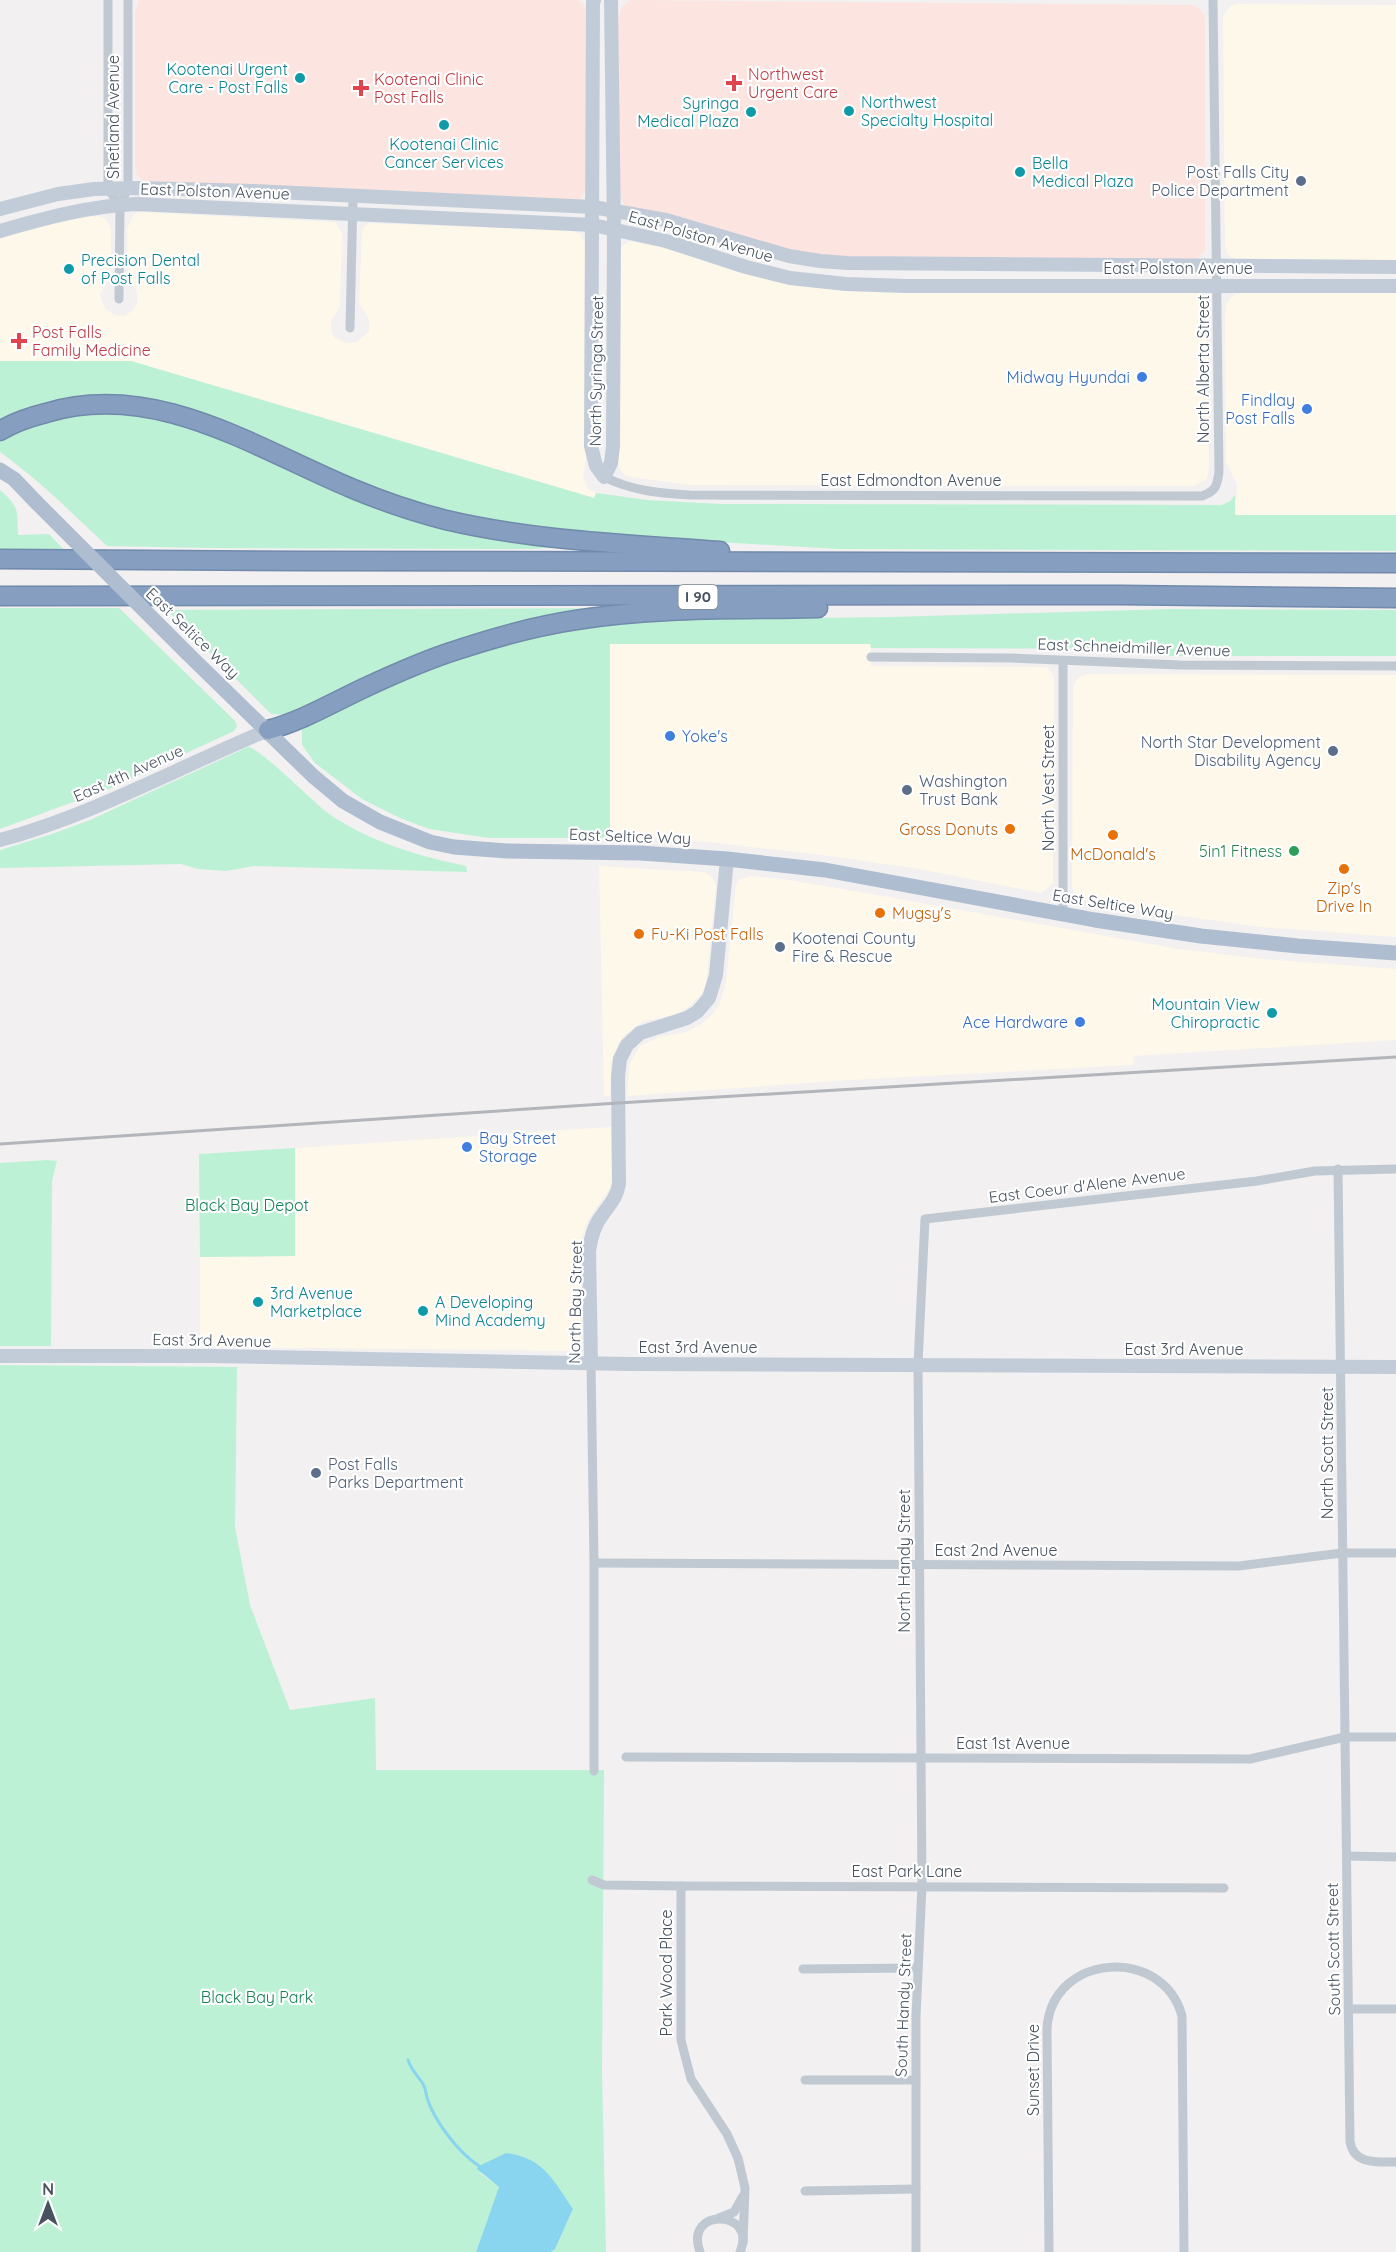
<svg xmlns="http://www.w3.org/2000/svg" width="1396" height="2252" viewBox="0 0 1396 2252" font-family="Quicksand,sans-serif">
	<rect width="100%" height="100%" fill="#f2f0f0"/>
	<g fill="#fdf8ea">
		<path d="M1236 4 1396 5V260H1237L1227 254 1225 247 1223 16 1230 6Z"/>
		<path d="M141 212 335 222 342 233 340 306 331 322V328L334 337 346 343 357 342 369 331V320L359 303 362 232 363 228 369 223 571 231 580 234 586 245 587 453 583 477 588 489 596 493 595 498 131 361H0V239L53 222 88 217 98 216 106 219 111 229V277L100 294 102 302 106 310 115 315 125 316 133 310 137 303V291L128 276 127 229 134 214Z"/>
		<path d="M629 241 658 246 760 277 852 291 1198 293 1205 297 1208 305 1209 467 1207 479 1194 486 689 485 625 476 619 467 618 461 619 256 621 247Z"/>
		<path d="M1243 293H1396V515H1235L1237 484 1226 463 1225 317 1226 306 1229 300 1235 294Z"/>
		<path d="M609 644H871V666L1047 667 1053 674 1054 679 1053 883 1041 893 919 869 822 855 708 842 610 836Z"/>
		<path d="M1085 674 1396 675V937L1261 927 1101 905 1078 898 1074 894 1072 885 1073 687 1077 679Z"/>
		<path d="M599 866 705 872 713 878 716 886 706 985 700 996 685 1010 674 1015 642 1022 625 1035 618 1044 611 1063 610 1096H604Z"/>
		<path d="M751 876 789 880 872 894 1179 949 1264 959 1396 969V1040L1133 1056 1134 1065 851 1080 627 1096 629 1065 640 1046 658 1037 686 1032 700 1025 714 1013 720 1003 726 982 736 885 739 880Z"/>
		<path d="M611 1127 612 1180 610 1188 588 1220 581 1240V1342L576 1351 200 1347V1257L295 1256V1148Z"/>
	</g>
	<g fill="#fce5e0">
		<path d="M139 0H578L583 3 586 10 587 187 580 199 571 201 146 182 137 176 135 163V12Z"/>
		<path d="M630 0 1192 5 1197 7 1204 14 1205 21V250L1197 259 1190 260 865 258 821 255 785 249 624 205 621 199 619 189 618 22 621 8Z"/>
	</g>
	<g fill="#bdf1d5">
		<path d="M0 361H131L594 498 596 493 647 500 721 504 1222 505 1230 501 1235 495V515H1396V551L838 549 601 535 496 524 388 495 204 416 51 403 19 412 0 420Z"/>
		<path d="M75 413H137L193 426 312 479 558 547 533 549 211 548 107 546C72 513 39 480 0 452V434Z"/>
		<path d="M0 490C20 508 17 509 18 535L49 534 64 550H0Z"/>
		<path d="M0 608H119L235 721 237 726 234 731 111 788 0 829Z"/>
		<path d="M610 608 296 712 284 715 271 714 167 610Z"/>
		<path d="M1170 609 1396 610V656H1161L1139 649 871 648 870 644H610V836L599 838H489L429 829 400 818 362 799 315 763 302 745V730L309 723 455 655 571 627 646 620 891 617Z"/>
		<path d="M248 747C260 748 313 802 329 814 370 842 418 856 466 866L467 872 254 866 226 871 198 869 181 864 0 868V850L49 835 90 820Z"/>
		<path d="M295 1148V1256L200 1257 199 1154Z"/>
		<path d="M47 1160 57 1161 52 1181 51 1346H0V1163Z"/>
		<path d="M0 1365 237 1367 235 1527 250 1605 290 1710 375 1698 376 1770H604L602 2072 606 2252H551L555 2249 573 2209 479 2172 499 2187 476 2252H0Z"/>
	</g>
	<path fill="#89d4ef" d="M506 2153C544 2158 553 2180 573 2209L555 2249 551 2252H476L499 2187 477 2169 479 2166Z"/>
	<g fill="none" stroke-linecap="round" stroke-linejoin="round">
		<path stroke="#89d4ef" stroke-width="3" d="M408 2060C411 2070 418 2076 423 2084 426 2089 426 2093 427 2098 435 2122 458 2152 479 2166"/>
		<defs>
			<g id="highway">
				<path d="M0 431C14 422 30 417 46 413 155 380 255 448 351 488 382 501 414 512 446 520 535 541 629 544 720 551"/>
				<path d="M0 559 306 561 1396 563"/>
				<path d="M0 596 1121 595 1396 598"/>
				<path d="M268 730C302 721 332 703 364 688 394 674 425 660 457 650 496 637 536 626 576 620 656 607 738 610 818 608"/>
			</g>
		</defs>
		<use href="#highway" stroke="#718aac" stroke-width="21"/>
		<g stroke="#c0c9d2" stroke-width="9">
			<path d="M108 0V189L120 205"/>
			<path d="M119 299 120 205 128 188V0"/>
			<path d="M350 328 353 196"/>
			<path d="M604 477C633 491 658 493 689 495L1202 496C1216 491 1217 486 1219 472L1213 0"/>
			<path d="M871 657 1010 658 1180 665 1396 666"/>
			<path d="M1063 661V915"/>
			<path d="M1338 1169 1350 2141C1353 2165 1378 2162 1396 2162"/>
			<path d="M591 1362 594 1563V1771"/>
			<path d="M594 1563 1239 1566 1342 1553H1396"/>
			<path d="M626 1757 1250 1759 1345 1737H1396"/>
			<path d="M1347 1856 1396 1857"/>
			<path d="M592 1880 604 1885 681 1886 1224 1888"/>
			<path d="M681 1886V2040L691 2079 727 2134 738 2158 745 2188 743 2242"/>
			<path d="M803 1969 918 1968"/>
			<path d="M1349 2009H1396"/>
			<path d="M805 2080H916"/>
			<path d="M805 2191 916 2189"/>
			<path d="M719 2218 734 2212 743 2196"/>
			<path d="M700 2252C683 2206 759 2210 740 2252"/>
			<path d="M916 2252V2016L922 1886 918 1364 925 1219 1257 1181 1315 1171 1396 1169"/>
			<path d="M1049 2252 1047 2029C1051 1953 1163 1945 1182 2016L1184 2252"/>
		</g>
		<g stroke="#c2ccd9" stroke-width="14">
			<path d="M594 0 593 2 591 446 596 466 604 477 611 463 613 446 614 229 611 0"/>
			<path d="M0 209 58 194 94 189 139 188 254 191 593 207 666 220 789 256 820 261 848 263 1396 267"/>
			<path d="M0 231C45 218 89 206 136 204L593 225 666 241 746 267 790 278 846 284 906 286H1396"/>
			<path d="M0 840C93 815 179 767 268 730"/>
			<path d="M0 1356H212L629 1364 1396 1367"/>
			<path d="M591 1362 589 1251C591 1237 594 1225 603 1214 610 1204 617 1197 619 1184L618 1077 620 1059 627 1045 640 1033 687 1018 697 1012 709 998 716 975 727 859"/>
		</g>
		<g stroke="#afbdd0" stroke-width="15">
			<path d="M0 470 14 479 37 503"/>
			<path d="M187 653 313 776 343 801 380 822 430 842 454 847 507 851 640 853 727 859 825 870 1095 920 1201 936 1298 946 1396 953"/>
		</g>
		<use href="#highway" stroke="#869fc0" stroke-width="18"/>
		<path stroke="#b2b5bb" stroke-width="3" d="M0 1144 618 1103 1396 1057"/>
		<path stroke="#afbdd0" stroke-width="15" d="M37 503 187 653"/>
	</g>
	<g fill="#0f9aa8" stroke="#fff" stroke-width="2">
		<circle cx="300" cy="78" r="6"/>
		<circle cx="849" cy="111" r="6"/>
		<circle cx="751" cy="112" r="6"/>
		<circle cx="444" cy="125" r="6"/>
		<circle cx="1020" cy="172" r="6"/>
		<circle cx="69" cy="269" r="6"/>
		<circle cx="1272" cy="1013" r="6"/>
		<circle cx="258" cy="1302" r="6"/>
		<circle cx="423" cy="1311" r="6"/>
	</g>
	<g fill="#e0444e" stroke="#fff" stroke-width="2">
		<path d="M731 74h6v6h6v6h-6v6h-6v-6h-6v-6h6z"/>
		<path d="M358 79h6v6h6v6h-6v6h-6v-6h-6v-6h6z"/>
		<path d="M16 332h6v6h6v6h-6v6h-6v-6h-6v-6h6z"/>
	</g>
	<g fill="#5c6f8a" stroke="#fff" stroke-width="2">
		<circle cx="1301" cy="181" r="6"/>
		<circle cx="1333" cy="751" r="6"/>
		<circle cx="907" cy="790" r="6"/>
		<circle cx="780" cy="947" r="6"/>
		<circle cx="316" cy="1473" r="6"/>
	</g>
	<g fill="#3f7fe0" stroke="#fff" stroke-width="2">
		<circle cx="1142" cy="377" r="6"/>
		<circle cx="1307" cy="409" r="6"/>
		<circle cx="670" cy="736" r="6"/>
		<circle cx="1080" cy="1022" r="6"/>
		<circle cx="467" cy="1147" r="6"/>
	</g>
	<g fill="#e8710a" stroke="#fff" stroke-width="2">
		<circle cx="1010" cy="829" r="6"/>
		<circle cx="1113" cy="835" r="6"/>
		<circle cx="1344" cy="869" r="6"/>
		<circle cx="880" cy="913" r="6"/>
		<circle cx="639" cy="934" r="6"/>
	</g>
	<circle fill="#2e9e5b" stroke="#fff" stroke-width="2" cx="1294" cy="851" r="6"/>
	<g text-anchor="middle" stroke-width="4.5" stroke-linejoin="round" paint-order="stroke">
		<rect fill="#fff" stroke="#7e868e" stroke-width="1.5" x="678.5" y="585" width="39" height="24" rx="4.5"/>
		<g font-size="15" font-weight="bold" fill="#47525e">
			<text x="698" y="602">I 90</text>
		</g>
		<g font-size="16" fill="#0d838f" stroke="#fff" text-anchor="start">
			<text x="288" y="75" text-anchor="end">Kootenai Urgent<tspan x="288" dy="18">Care - Post Falls</tspan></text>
			<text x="861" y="108">Northwest<tspan x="861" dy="18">Specialty Hospital</tspan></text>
			<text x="739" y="109" text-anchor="end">Syringa<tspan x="739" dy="18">Medical Plaza</tspan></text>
			<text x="444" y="150" text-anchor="middle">Kootenai Clinic<tspan x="444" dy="18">Cancer Services</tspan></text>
			<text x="1032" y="169">Bella<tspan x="1032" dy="18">Medical Plaza</tspan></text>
			<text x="81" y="266">Precision Dental<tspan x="81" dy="18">of Post Falls</tspan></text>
			<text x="1260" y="1010" text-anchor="end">Mountain View<tspan x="1260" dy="18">Chiropractic</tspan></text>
			<text x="270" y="1299">3rd Avenue<tspan x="270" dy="18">Marketplace</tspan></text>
			<text x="435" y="1308">A Developing<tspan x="435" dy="18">Mind Academy</tspan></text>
		</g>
		<g font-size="16" fill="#be3a42" stroke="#fff" text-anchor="start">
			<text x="748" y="80">Northwest<tspan x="748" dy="18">Urgent Care</tspan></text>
			<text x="374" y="85">Kootenai Clinic<tspan x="374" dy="18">Post Falls</tspan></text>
			<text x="32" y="338">Post Falls<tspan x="32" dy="18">Family Medicine</tspan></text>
		</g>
		<g font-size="16" fill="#47525e" stroke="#fff">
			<text transform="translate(113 117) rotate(-90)" y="6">Shetland Avenue</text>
			<text transform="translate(215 191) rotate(2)" y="6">East Polston Avenue</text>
			<text transform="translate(701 236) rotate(16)" y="6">East Polston Avenue</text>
			<text x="1178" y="274">East Polston Avenue</text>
			<text transform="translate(1203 369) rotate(-90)" y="6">North Alberta Street</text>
			<text transform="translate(596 371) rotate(-89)" y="6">North Syringa Street</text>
			<text x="911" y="486">East Edmondton Avenue</text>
			<text transform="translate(193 633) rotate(44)" y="6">East Seltice Way</text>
			<text transform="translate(1134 647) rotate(2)" y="6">East Schneidmiller Avenue</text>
			<text transform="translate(128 773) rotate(-24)" y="6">East 4th Avenue</text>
			<text transform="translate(1048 788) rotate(-90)" y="6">North Vest Street</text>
			<text transform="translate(630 836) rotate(2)" y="6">East Seltice Way</text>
			<text transform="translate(1113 904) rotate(9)" y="6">East Seltice Way</text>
			<text transform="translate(1087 1185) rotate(-7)" y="6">East Coeur d'Alene Avenue</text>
			<text transform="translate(575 1302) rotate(-89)" y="6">North Bay Street</text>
			<text transform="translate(212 1340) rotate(1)" y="6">East 3rd Avenue</text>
			<text x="698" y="1353">East 3rd Avenue</text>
			<text x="1184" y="1355">East 3rd Avenue</text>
			<text transform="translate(1327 1453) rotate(-90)" y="6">North Scott Street</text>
			<text x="996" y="1556">East 2nd Avenue</text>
			<text transform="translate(904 1561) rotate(-90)" y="6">North Handy Street</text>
			<text x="1013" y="1749">East 1st Avenue</text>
			<text x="907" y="1877">East Park Lane</text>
			<text transform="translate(1333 1949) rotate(-91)" y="6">South Scott Street</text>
			<text transform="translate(666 1973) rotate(-90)" y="6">Park Wood Place</text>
			<text transform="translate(903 2005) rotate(-88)" y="6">South Handy Street</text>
			<text transform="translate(1033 2070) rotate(-90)" y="6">Sunset Drive</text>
		</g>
		<g font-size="16" fill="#4e5e75" stroke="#fff" text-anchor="start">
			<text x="1289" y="178" text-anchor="end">Post Falls City<tspan x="1289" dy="18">Police Department</tspan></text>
			<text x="1321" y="748" text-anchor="end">North Star Development<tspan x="1321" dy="18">Disability Agency</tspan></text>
			<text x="919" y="787">Washington<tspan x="919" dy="18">Trust Bank</tspan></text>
			<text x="792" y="944">Kootenai County<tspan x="792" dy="18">Fire &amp; Rescue</tspan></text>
			<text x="328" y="1470">Post Falls<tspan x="328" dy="18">Parks Department</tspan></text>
		</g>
		<g font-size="16" fill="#366cbe" stroke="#fff" text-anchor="end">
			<text x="1130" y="383">Midway Hyundai</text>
			<text x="1295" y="406">Findlay<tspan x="1295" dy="18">Post Falls</tspan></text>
			<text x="682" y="742" text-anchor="start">Yoke's</text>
			<text x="1068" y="1028">Ace Hardware</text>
			<text x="479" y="1144" text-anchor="start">Bay Street<tspan x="479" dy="18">Storage</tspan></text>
		</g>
		<g font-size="16" fill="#c56008" stroke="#fff">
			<text x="998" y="835" text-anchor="end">Gross Donuts</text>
			<text x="1113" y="860">McDonald's</text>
			<text x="1344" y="894">Zip's<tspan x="1344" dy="18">Drive In</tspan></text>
			<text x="892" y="919" text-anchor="start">Mugsy's</text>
			<text x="651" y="940" text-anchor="start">Fu-Ki Post Falls</text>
		</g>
		<g font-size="16" fill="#27864d" stroke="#fff" text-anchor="end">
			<text x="1282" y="857">5in1 Fitness</text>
		</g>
		<g font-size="16" fill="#148353" stroke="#fff">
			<text x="247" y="1211">Black Bay Depot</text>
			<text x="257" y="2003">Black Bay Park</text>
		</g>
	</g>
	<g transform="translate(48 2204)" stroke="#ffffff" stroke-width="4.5" paint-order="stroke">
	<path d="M0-4.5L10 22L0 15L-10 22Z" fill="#47525e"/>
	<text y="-9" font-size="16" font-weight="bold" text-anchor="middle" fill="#47525e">N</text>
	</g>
</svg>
